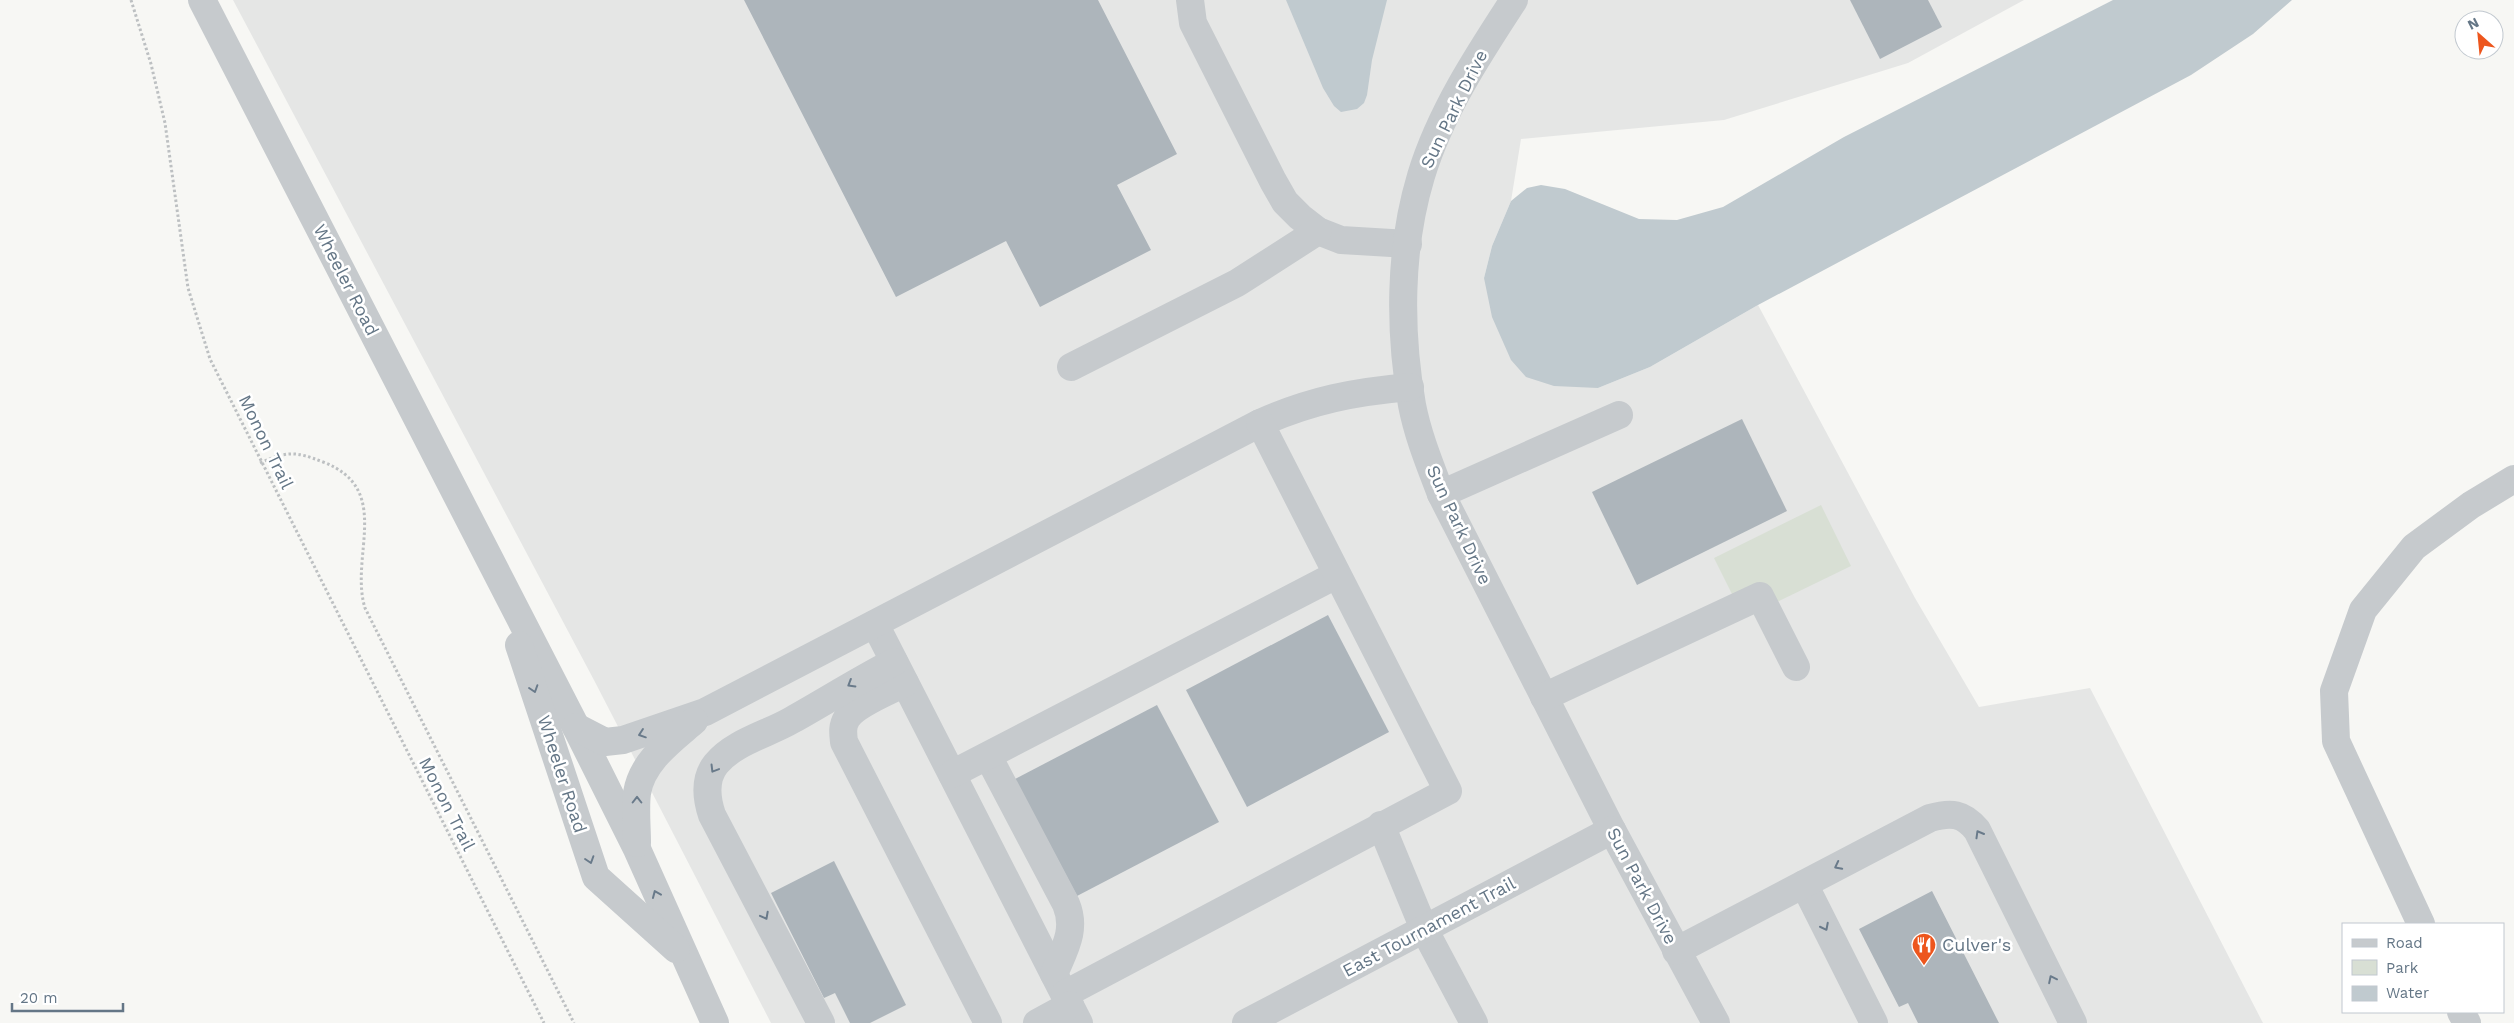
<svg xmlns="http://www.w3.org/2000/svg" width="2514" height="1023" viewBox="0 0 2514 1023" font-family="'Work Sans',sans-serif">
	<rect width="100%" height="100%" fill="#f7f7f4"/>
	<path fill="#e5e6e5" d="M233 0H2024L1908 63 1724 120 1521 139 1511 201 1492 246 1484 278 1598 388 1650 367 1758 305 1915 598 1979 707 2090 688 2263 1023H771L595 682Z"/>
	<path fill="#d8dfd4" d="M1821 505 1851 566 1744 618 1714 558Z"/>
	<g fill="#c0cacf">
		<path d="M1286 0H1387L1372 60 1367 95 1364 103 1357 109 1341 112 1334 106 1323 88Z"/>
		<path d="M2113 0H2292L2253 34 2191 75 1758 305 1650 367 1598 388 1554 386 1526 377 1511 360 1492 317 1484 278 1492 246 1511 201 1527 188 1541 185 1565 189 1639 219 1677 220 1723 207 1844 137Z"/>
	</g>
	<g fill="#adb5bb">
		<path d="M744 0H1098L1177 154 1117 185 1151 250 1040 307 1006 241 896 297Z"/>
		<path d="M1850 0H1928L1942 27 1880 59Z"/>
		<path d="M1742 419 1787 511 1637 585 1592 492Z"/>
		<path d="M1328 615 1389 732 1247 807 1186 690Z"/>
		<path d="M1157 705 1219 822 1077 896 1015 779Z"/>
		<path d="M834 861 906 1005 870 1023H850L835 993 824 998 771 893Z"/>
		<path d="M1932 891 1999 1023H1918L1908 1003 1899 1007 1859 929Z"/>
	</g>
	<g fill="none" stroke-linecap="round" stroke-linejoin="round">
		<g stroke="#bdc0c2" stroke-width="3" stroke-dasharray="2.5 2.5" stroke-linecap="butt">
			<path d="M131 0 151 64 165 123 188 288 210 359 544 1023"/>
			<path d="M260 463C287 451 295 451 323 462 394 489 349 556 365 608L574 1023"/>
		</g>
		<g stroke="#c6cacd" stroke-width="28">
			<path d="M202 0 576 727 637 849 715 1023"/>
			<path d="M1190 0 1193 23 1273 181 1285 202 1300 217 1318 231 1341 240 1408 244"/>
			<path d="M1514 0C1478 55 1440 113 1421 176 1399 249 1399 331 1412 405 1418 436 1430 465 1441 494L1612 830 1716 1023"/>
			<path d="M1071 367 1237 283 1318 231"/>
			<path d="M1441 494 1619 415"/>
			<path d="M875 624 1079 1023"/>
			<path d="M519 645 596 877 676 949"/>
			<path d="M905 683C890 691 856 704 847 718 842 726 843 733 844 742L988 1023"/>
			<path d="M1544 697 1760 596 1796 667"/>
			<path d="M576 727 605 742 623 740 705 712 1260 423C1312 400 1354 392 1410 387"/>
			<path d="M988 756 1066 904C1077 930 1064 950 1054 974"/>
			<path d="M952 774 1336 575"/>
			<path d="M1381 825 1424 929 1474 1023"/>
			<path d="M637 843C637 827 635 809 637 793 642 761 672 740 694 721"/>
			<path d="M1804 884 1874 1023"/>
			<path d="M2421 924 2336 741 2334 691 2363 610 2414 547 2471 505 2514 479"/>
			<path d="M1676 951 1930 818C1951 812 1963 813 1977 830L2073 1023"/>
			<path d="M1065 994 1448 791 1260 423"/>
			<path d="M2461 1012 2467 1023"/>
			<path d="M821 1023 712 815C706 797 704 779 716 764 734 742 768 734 792 720 826 701 859 680 894 662"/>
			<path d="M1037 1023 1070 1005"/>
			<path d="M1246 1023 1612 830"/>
		</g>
	</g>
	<defs><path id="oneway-chevron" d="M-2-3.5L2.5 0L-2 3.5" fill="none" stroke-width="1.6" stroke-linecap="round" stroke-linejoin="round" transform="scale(1.25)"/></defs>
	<g stroke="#697a8a">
		<use href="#oneway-chevron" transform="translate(851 684) rotate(149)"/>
		<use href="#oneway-chevron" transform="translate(534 689) rotate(72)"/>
		<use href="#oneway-chevron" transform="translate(642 734) rotate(161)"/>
		<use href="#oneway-chevron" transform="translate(714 769) rotate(121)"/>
		<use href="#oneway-chevron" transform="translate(637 800) rotate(-90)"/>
		<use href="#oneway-chevron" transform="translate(1979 834) rotate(-120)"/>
		<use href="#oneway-chevron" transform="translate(590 860) rotate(72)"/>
		<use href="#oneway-chevron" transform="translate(1838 866) rotate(153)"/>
		<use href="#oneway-chevron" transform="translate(656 894) rotate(-113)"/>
		<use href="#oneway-chevron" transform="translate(765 916) rotate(62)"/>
		<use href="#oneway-chevron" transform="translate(1825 927) rotate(63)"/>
		<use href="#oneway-chevron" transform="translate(2052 979) rotate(-116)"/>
	</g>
	<defs>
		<symbol id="restaurant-pin" viewBox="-11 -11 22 30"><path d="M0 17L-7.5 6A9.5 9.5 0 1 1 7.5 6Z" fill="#ed561d" stroke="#fff"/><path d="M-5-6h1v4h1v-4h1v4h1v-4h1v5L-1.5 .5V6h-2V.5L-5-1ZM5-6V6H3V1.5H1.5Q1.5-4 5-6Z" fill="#fff"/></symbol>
	</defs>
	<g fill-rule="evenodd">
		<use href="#restaurant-pin" x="1910" y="931" width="28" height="38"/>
	</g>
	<g text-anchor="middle" stroke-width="5" stroke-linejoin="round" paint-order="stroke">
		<g font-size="18" fill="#647686" stroke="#fff">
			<text transform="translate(1454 109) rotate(-64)" y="6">Sun Park Drive</text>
			<text transform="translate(346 280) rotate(63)" y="6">Wheeler Road</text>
			<text transform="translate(266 442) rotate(64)" y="6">Monon Trail</text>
			<text transform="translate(1459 525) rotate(65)" y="6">Sun Park Drive</text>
			<text transform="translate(562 774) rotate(72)" y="6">Wheeler Road</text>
			<text transform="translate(447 804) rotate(63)" y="6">Monon Trail</text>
			<text transform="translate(1642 886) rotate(62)" y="6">Sun Park Drive</text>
			<text transform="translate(1429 927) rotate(-28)" y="6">East Tournament Trail</text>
		</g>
		<g font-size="18" fill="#647686" stroke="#fff" text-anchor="start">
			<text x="1942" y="951">Culver's</text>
		</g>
	</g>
	<rect x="2342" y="923" width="162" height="90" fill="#ffffff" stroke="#c1c8cf"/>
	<rect x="2352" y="939" width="25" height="8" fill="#c6cacd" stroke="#c1c8cf"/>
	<text x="2386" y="948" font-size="15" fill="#647686">Road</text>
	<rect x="2352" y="960" width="25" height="15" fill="#d8dfd4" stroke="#c1c8cf"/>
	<text x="2386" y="973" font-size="15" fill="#647686">Park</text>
	<rect x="2352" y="986" width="25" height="15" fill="#c0cacf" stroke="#c1c8cf"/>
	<text x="2386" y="998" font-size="15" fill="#647686">Water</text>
	<g transform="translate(2479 35) rotate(333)"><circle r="24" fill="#ffffff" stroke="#c1c8cf"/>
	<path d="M0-4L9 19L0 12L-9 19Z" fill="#ed561d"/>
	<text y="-8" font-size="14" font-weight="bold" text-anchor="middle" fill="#647686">N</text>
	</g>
	<path d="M12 1003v8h111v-8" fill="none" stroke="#647686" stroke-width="2.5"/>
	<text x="20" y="1003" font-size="15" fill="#647686" stroke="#ffffff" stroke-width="4" paint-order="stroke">20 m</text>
</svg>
